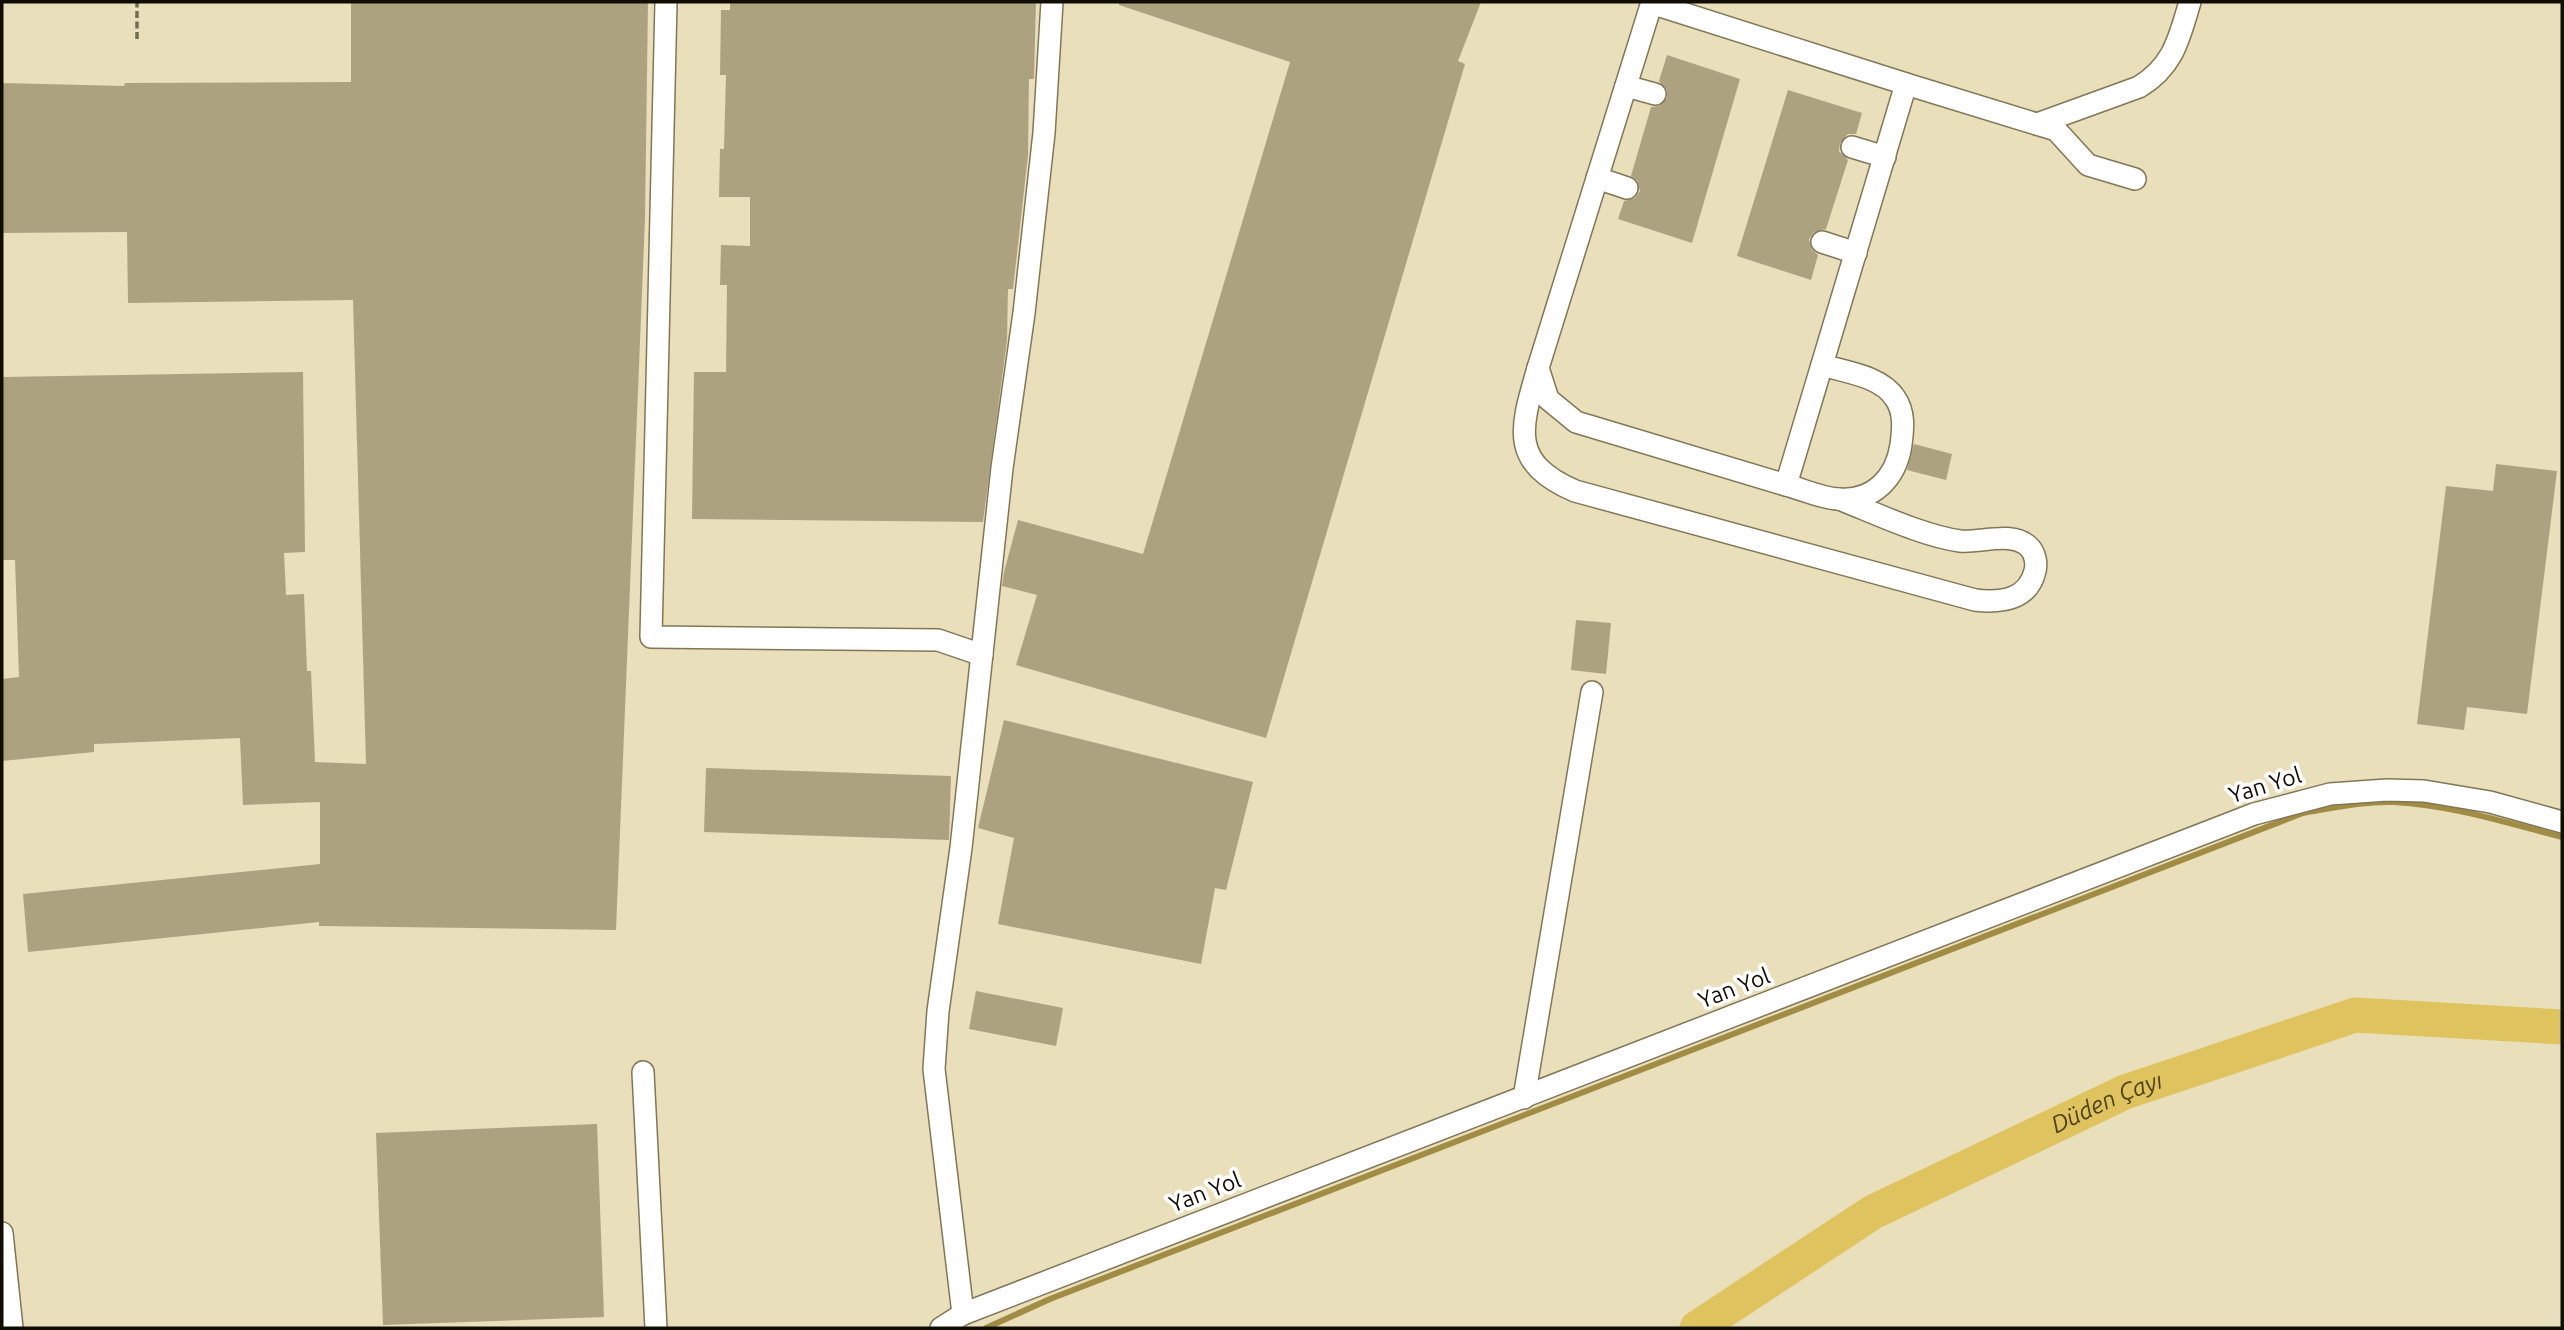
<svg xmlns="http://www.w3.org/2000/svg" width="2564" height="1330" viewBox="0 0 2564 1330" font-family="Ubuntu,sans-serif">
	<rect width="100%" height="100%" fill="#e9dfbb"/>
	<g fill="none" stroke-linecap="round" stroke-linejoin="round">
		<path stroke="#a08c43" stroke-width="6" d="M986 1328 1050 1299C1468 1139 1885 975 2303 813 2333 808 2363 801 2394 802 2451 805 2507 823 2562 837"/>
		<path stroke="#dec35e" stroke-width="35" id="s1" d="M1697 1328 1873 1212 2125 1092 2355 1015 2562 1027"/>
	</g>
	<g fill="#aca280">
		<path d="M351 2H648L645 219 616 930 319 926V922L28 952 23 894 320 864V802L243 805 240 738 94 744V752L2 761V679L19 677 15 560H2V377L303 372 305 552 284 553 286 595 304 594 307 671H311L315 762 366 764 353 300 128 303 127 232 2 233V83L124 86 125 83 351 82Z"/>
		<path d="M730 2H1036L1034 79H1029L1028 155 1013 289H1008L1007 340 983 522 692 519 694 372H726L727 285H720L721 245 750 246V197H719L720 149H724L726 75H720L721 10H730Z"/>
		<path d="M1119 2H1481L1458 61 1465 64 1266 738 1016 665 1037 595 1002 586 1004 572 1018 520 1143 554 1290 62 1119 5Z"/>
		<path d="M1667 55 1740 79 1692 243 1618 219 1624 201 1635 198 1640 191 1637 180 1631 176 1651 107 1659 106 1667 98V90L1659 81Z"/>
		<path d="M1788 90 1862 113 1856 134H1848L1840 143 1839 151 1848 160 1826 229 1814 232 1809 239 1812 250 1818 255 1811 280 1737 256Z"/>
		<path d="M1914 444 1952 454 1946 480 1907 470Z"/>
		<path d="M2496 464 2557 471 2527 714 2467 707 2464 730 2417 724 2446 486 2493 491Z"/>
		<path d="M1576 620 1611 623 1606 674 1571 670Z"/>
		<path d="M1004 720 1253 782 1226 890 1215 888 1201 964 998 924 1014 838 978 828Z"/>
		<path d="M706 768 951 776 949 840 704 832Z"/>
		<path d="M976 991 1063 1008 1056 1046 969 1029Z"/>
		<path d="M597 1124 604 1317 383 1325 376 1133Z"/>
	</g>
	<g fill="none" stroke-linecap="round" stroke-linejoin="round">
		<defs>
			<g id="minor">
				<path d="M666 2 651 637 938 640 982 655"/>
				<path d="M1651 3 1906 84 1786 485 1576 422 1548 399 1538 368 1652 2"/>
				<path d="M1906 84 2056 130 2088 165 2135 179"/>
				<path d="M1626 86 1655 94"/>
				<path d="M2037 124 2139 87C2174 66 2179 38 2190 2"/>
				<path d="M1852 147 1885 157"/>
				<path d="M1597 178 1627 188"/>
				<path d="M1822 242 1856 253"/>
				<path d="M1538 368C1521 427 1508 462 1575 491L1975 600C2001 603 2028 600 2035 571 2037 563 2035 552 2028 546 2011 531 1981 543 1960 541 1923 536 1875 513 1839 499"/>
				<path d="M1786 485C1802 489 1821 498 1838 499 1873 502 1896 478 1901 445 1903 429 1905 412 1895 398 1881 376 1845 372 1822 365"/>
				<path d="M643 1072 656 1328"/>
				<path d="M1524 1098 1592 692"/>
				<path d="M2 1233 12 1328"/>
				<path d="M963 1314 934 1069 938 1011 961 848 1002 468 1024 313 1044 133 1052 2"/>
				<path d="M941 1328 963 1314 2254 814 2330 794 2387 790 2424 791 2490 802 2562 822"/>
			</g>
		</defs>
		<use href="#minor" stroke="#807756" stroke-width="24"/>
		<path stroke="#726c56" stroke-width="3.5" stroke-dasharray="7 3.5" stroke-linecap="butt" d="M137 39V2"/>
		<use href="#minor" stroke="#fff" stroke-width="21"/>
	</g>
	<g text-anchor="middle" stroke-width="7" stroke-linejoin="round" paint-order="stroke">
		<g font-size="23" fill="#110d03" stroke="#fff">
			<text transform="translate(2265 785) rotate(-17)" y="8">Yan Yol</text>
			<text transform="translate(1734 988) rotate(-21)" y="8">Yan Yol</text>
			<text transform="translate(1205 1192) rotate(-21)" y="8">Yan Yol</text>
		</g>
		<g font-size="24" font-style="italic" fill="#4e4218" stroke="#fff">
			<text dy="8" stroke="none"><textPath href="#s1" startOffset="469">Düden Çayı</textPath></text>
		</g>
	</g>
	<rect width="2564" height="1330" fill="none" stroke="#110d03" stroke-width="7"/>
</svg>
